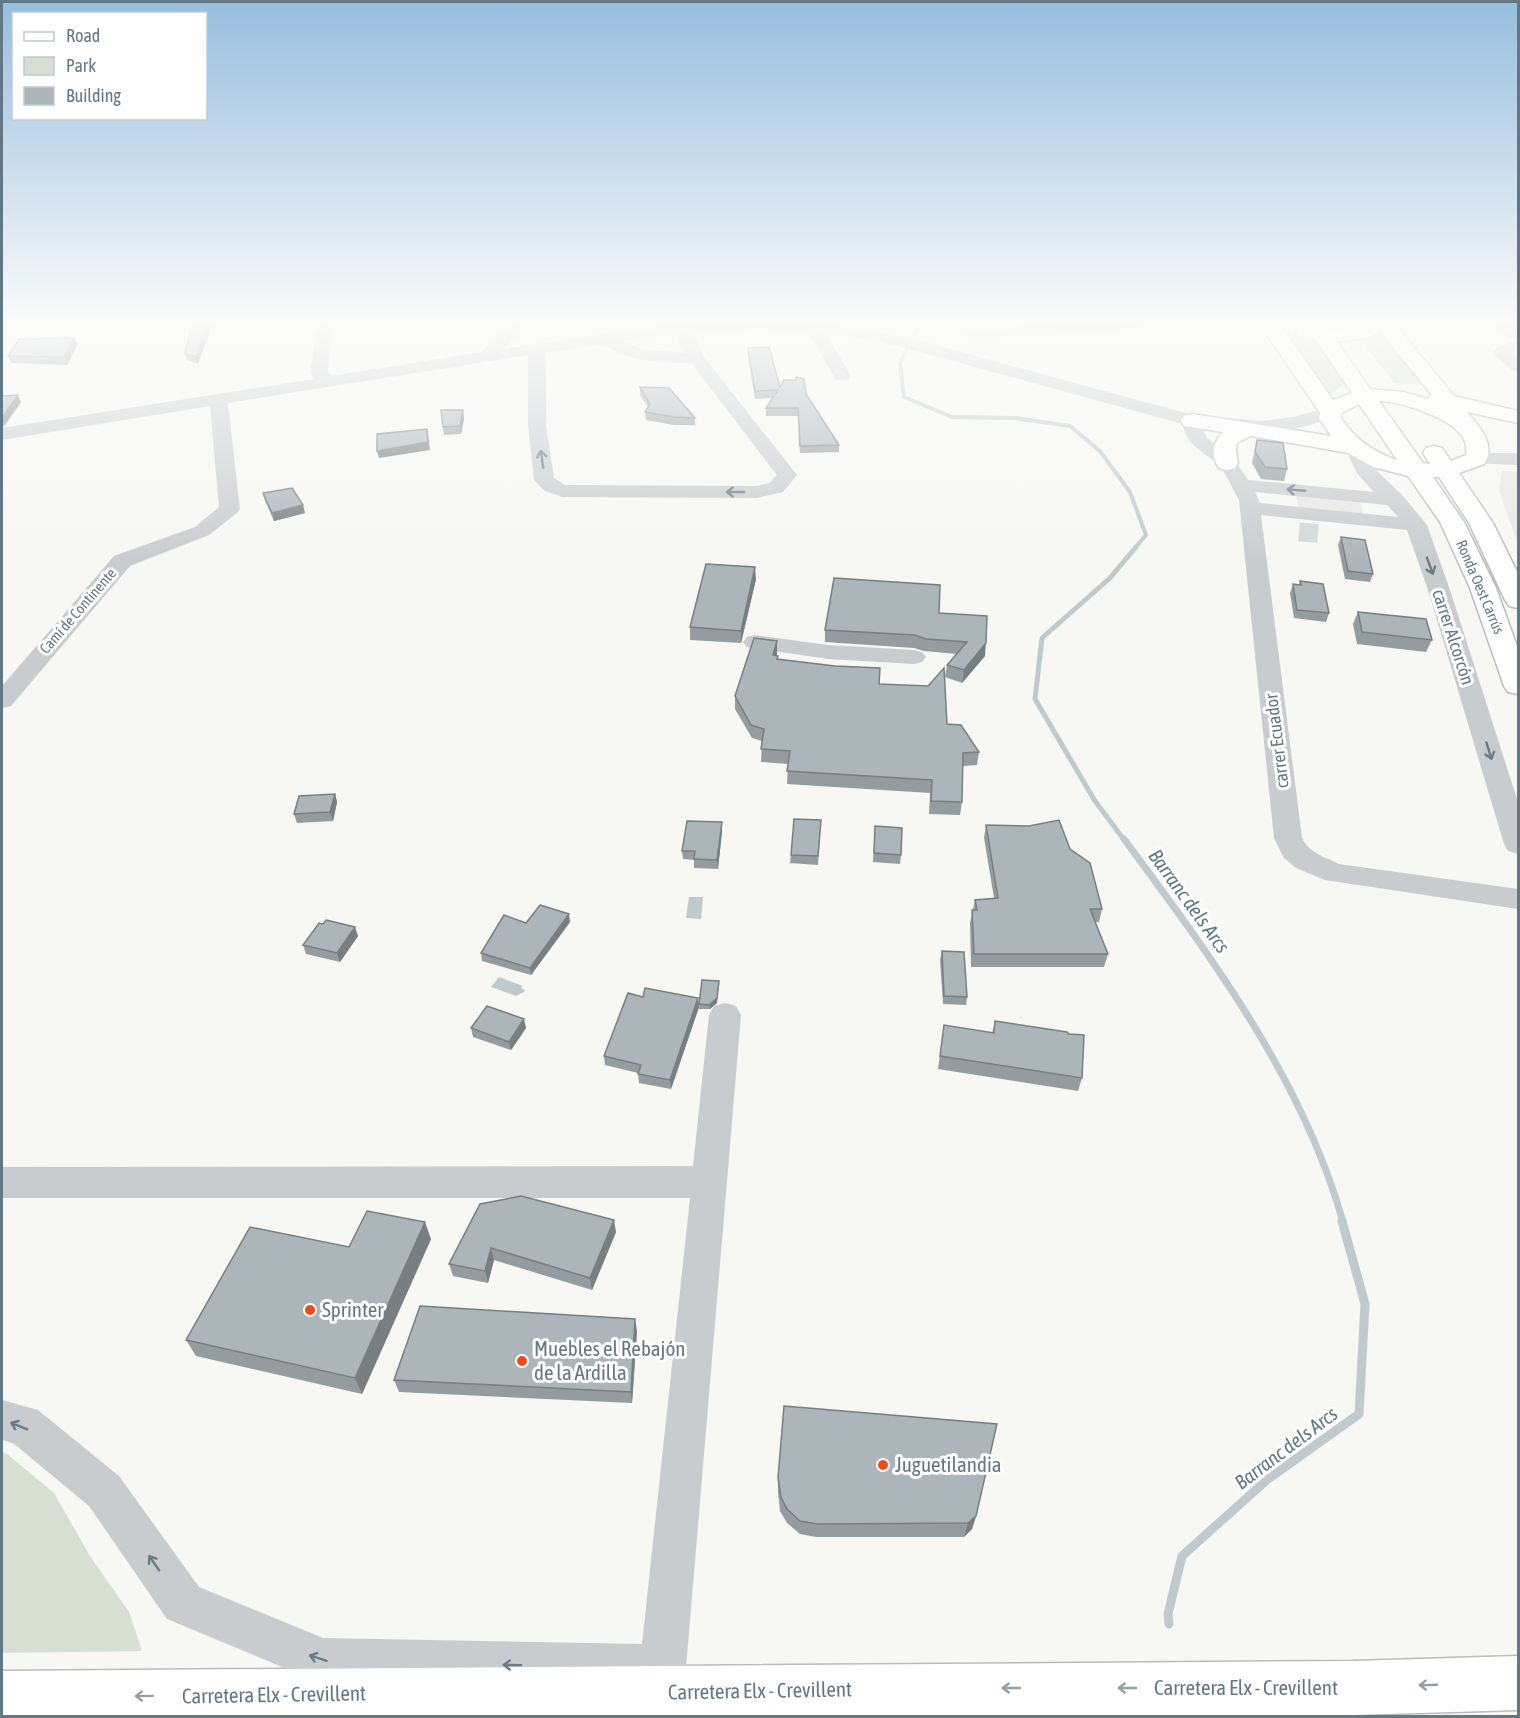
<svg xmlns="http://www.w3.org/2000/svg" width="1520" height="1718" viewBox="0 0 1520 1718" font-family="'Asap Condensed',sans-serif">
	<rect width="100%" height="100%" fill="#f7f7f3"/>
	<g fill="#e7e8e6">
		<path d="M1502 471H1518V544L1499 491Z"/>
		<path d="M1296 493 1359 497 1365 522 1299 511Z"/>
	</g>
	<g fill="#d7dfd3">
		<path d="M1281 330 1318 339 1347 382 1326 397Z"/>
		<path d="M1382 330 1426 385 1394 383 1360 339Z"/>
		<path d="M2 1452 7 1454 54 1493 90 1556 129 1612 142 1651 2 1653Z"/>
	</g>
	<g fill="#bfcacf">
		<path d="M689 897H703L701 919 686 918Z"/>
		<path d="M499 977 523 986 521 988 525 990 524 992 516 996 491 987Z"/>
	</g>
	<g fill="none" stroke-linecap="round" stroke-linejoin="round">
		<path stroke="#bfcacf" stroke-width="4" d="M919 323 900 363 904 397 952 417 1015 418 1070 426 1100 451 1130 492 1146 535 1135 548"/>
		<path stroke="#bfcacf" stroke-width="5" d="M1125 841 1095 801 1035 699 1042 638 1110 578 1136 547"/>
		<path stroke="#bfcacf" stroke-width="7" d="M1124 839C1211 957 1303 1079 1343 1222"/>
		<path stroke="#bfcacf" stroke-width="9" d="M1169 1624 1168 1614 1182 1556 1268 1479 1359 1414 1365 1304 1342 1221"/>
		<path stroke="#d2d7d8" stroke-width="19" stroke-dasharray="19 10" stroke-linecap="butt" d="M1299 532 1327 534"/>
		<defs>
			<path id="major" d="M1259 323H1279L1333 400 1352 393 1316 340 1298 336 1295 332 1298 328 1307 327 1304 323H1324L1328 330C1343 331 1352 329 1365 324 1373 321 1386 323 1394 323L1454 396 1518 411V423L1467 412C1479 426 1497 445 1484 464L1459 473 1493 523 1518 574V608L1509 606 1505 600 1469 523 1439 477H1433L1464 522 1496 588 1518 649V694L1508 692 1504 686 1470 588 1440 522 1408 476 1373 467 1348 453 1251 436 1237 443 1236 450 1238 463 1235 468 1227 470 1219 468C1210 455 1213 442 1223 432L1184 426 1181 421 1184 416 1192 414 1331 436 1319 418 1320 413ZM1380 331 1431 394 1428 399 1403 392 1370 389 1337 342 1370 337ZM1379 401C1400 401 1451 418 1462 436 1466 442 1467 449 1466 455L1451 461 1442 448 1434 446 1426 448 1423 453 1430 464 1423 463ZM1359 404 1397 460C1373 452 1355 439 1341 418L1342 413Z"/>
			<path id="highway" d="M1518 1656V1710L1353 1715 1180 1716H2V1671L1353 1661Z"/>
		</defs>
		<use href="#major" stroke="#b9bdc0" stroke-width="3"/>
		<use href="#highway" stroke="#b8bcbf" stroke-width="3"/>
		<g fill="#c9cccf" fill-rule="evenodd">
			<path d="M317 323H333L328 372 332 376 481 352 511 323H528L504 349 672 323H829L906 337 1193 415 1262 421 1293 417 1331 407 1338 409 1340 413 1338 417 1294 429 1262 433 1202 428 1207 438 1234 459 1248 480 1374 492 1357 473 1345 448 1348 444H1362L1376 470 1403 496 1427 525 1450 590 1518 802V854L1508 851 1504 844 1428 590 1407 530 1261 515 1302 838C1309 853 1325 857 1339 864L1518 889V909L1325 880 1296 868 1284 858 1274 838 1239 500C1232 489 1228 476 1220 467 1206 451 1186 448 1183 424L898 346 829 333H826L851 376 848 380H836L808 332 759 329 692 331 704 357 797 475 783 492 757 498 562 497 545 491 534 480 528 425V355L228 403 240 509 237 513 209 535 130 566 11 706 2 708V686L114 556 195 527 219 507 210 406 2 440V428L314 379 310 374ZM676 333 685 353 641 349 622 341ZM604 344C629 363 661 362 691 363L777 475 769 483 757 486 565 485 554 478 546 425V353ZM1255 492 1387 505 1398 517 1260 503Z"/>
			<path d="M1056 323H1148L1140 328 971 338 963 333 971 328Z"/>
			<path d="M1491 323H1510L1518 329V337H1507Z"/>
			<path d="M1513 341 1518 342V350L1513 353 1518 358V371L1512 370 1492 353 1495 349Z"/>
			<path d="M1476 453H1518V465L1469 463 1466 459 1469 455Z"/>
			<path d="M755 635 828 645 914 650 922 652 926 657 922 662 914 664 828 659 747 647 743 642 747 637Z"/>
			<path d="M725 1003 736 1006 741 1015 686 1668 679 1684 663 1691 652 1687 643 1690 323 1684 167 1619 89 1506 13 1443 2 1440V1400L38 1410 119 1476 199 1587 323 1638 642 1644 690 1198H2V1167L693 1166 709 1015 714 1006Z"/>
		</g>
		<use href="#major" fill="#fff" fill-rule="evenodd"/>
		<use href="#highway" fill="#fff" fill-rule="evenodd"/>
	</g>
	<g fill="#949ca0">
		<path d="M192 323 198 364 187 360 185 353Z"/>
		<path d="M74 338 77 345 67 365 11 363 8 356Z"/>
		<path d="M748 348 780 387 806 394 839 445V452L800 453 798 416H766V408L773 398 755 399 748 356Z"/>
		<path d="M640 387 695 418V425H674L646 420 645 412 648 407 640 395Z"/>
		<path d="M464 418 461 434 444 435 443 427Z"/>
		<path d="M1257 440 1287 469 1284 481 1261 479 1252 463Z"/>
		<path d="M263 493 305 513 274 521 265 501Z"/>
		<path d="M1341 537 1373 574 1370 582 1345 579 1338 545Z"/>
		<path d="M756 579 741 643 690 640V627Z"/>
		<path d="M1300 581 1329 613 1326 622 1294 618 1290 593 1293 584 1299 585Z"/>
		<path d="M1358 612 1432 640 1426 652 1357 644 1353 624Z"/>
		<path d="M939 613 985 656 962 683 945 677 947 665 957 654 924 651 914 648 825 642V630Z"/>
		<path d="M777 641V656L778 659 879 684 947 724 979 752 977 765 963 766 962 802 960 815 929 814 930 793 787 784 788 764 761 762 762 741 752 738 735 709V696Z"/>
		<path d="M335 794 337 802 333 821 297 823 294 814Z"/>
		<path d="M821 820 818 865 790 863 791 855Z"/>
		<path d="M986 825 1070 849 1102 909 1099 922H1095L1108 954 1104 967H971L970 923 975 900 994 898 984 838Z"/>
		<path d="M875 826 901 855 900 864 873 862Z"/>
		<path d="M722 831 718 869 694 868V860L683 859 682 851Z"/>
		<path d="M570 922 531 975 482 961 481 953Z"/>
		<path d="M358 936 340 962 306 954 303 945Z"/>
		<path d="M942 951 967 997 966 1005 943 1004 940 960Z"/>
		<path d="M719 981 717 1003 710 1009H699V1004Z"/>
		<path d="M643 997 698 998 699 1007 671 1089 639 1083 638 1073 605 1065 604 1056Z"/>
		<path d="M995 1021 1082 1078 1078 1091 938 1069 944 1025 992 1033Z"/>
		<path d="M471 1028H526L511 1050 473 1037Z"/>
		<path d="M480 1204 616 1232 592 1290 494 1260 488 1283 453 1276 449 1264Z"/>
		<path d="M431 1239 362 1394 196 1356 186 1340 349 1247Z"/>
		<path d="M637 1331 632 1403 399 1392 394 1380Z"/>
		<path d="M778 1478 976 1516 972 1529 964 1537H816L800 1534 787 1523 780 1511 778 1492Z"/>
	</g>
	<g fill="#787f82">
		<path d="M208 323H213L198 364 196 357Z"/>
		<path d="M74 338 77 345 67 365 64 357Z"/>
		<path d="M18 395 21 402 5 425 2 426V418Z"/>
		<path d="M463 410 464 418 461 434 460 426Z"/>
		<path d="M427 429 430 450 379 458 377 451Z"/>
		<path d="M303 505 305 513 274 521 272 513Z"/>
		<path d="M755 567 756 579 741 643V631Z"/>
		<path d="M777 641V654L773 668V655Z"/>
		<path d="M986 643 985 656 962 683 964 670Z"/>
		<path d="M335 794 337 802 333 821 330 812Z"/>
		<path d="M722 822V831L718 869 717 860Z"/>
		<path d="M569 914 570 922 531 975 530 968Z"/>
		<path d="M355 927 358 936 340 962 337 953Z"/>
		<path d="M719 981 717 1003 710 1009 709 1005Z"/>
		<path d="M698 998 699 1007 671 1089 670 1080Z"/>
		<path d="M524 1019 526 1028 511 1050 509 1042Z"/>
		<path d="M614 1220 616 1232 592 1290 590 1278Z"/>
		<path d="M425 1222 431 1239 362 1394 355 1378Z"/>
		<path d="M491 1248 494 1260 488 1283 485 1271Z"/>
		<path d="M635 1319 637 1331 632 1403 631 1392Z"/>
		<path d="M976 1516 972 1529 964 1537 968 1523Z"/>
	</g>
	<g fill="#acb5ba" stroke="#787f82" stroke-width="1.5">
		<path d="M192 323H208L196 357 185 353Z"/>
		<path d="M74 338 64 357 8 356 19 339Z"/>
		<path d="M769 347 780 387 784 380H796V377L804 379 806 394 839 445 800 446 798 408H766L778 390 755 391 748 348Z"/>
		<path d="M640 387 669 388 695 418 674 417 645 412 650 404Z"/>
		<path d="M18 395 2 418V396Z"/>
		<path d="M441 410H463L460 426 443 427Z"/>
		<path d="M427 429 428 442 377 451V434Z"/>
		<path d="M1257 440 1283 443 1287 469 1265 467 1255 452Z"/>
		<path d="M292 488 303 505 272 513 263 493Z"/>
		<path d="M1341 537 1365 540 1373 574 1348 571Z"/>
		<path d="M706 564 755 567 741 631 690 627Z"/>
		<path d="M834 578 940 585 939 613 987 616 986 643 964 670 947 665 967 642 926 639 915 635 825 630Z"/>
		<path d="M1300 581 1323 584 1329 613 1297 610 1293 584 1301 585Z"/>
		<path d="M1358 612 1426 619 1432 640 1362 632Z"/>
		<path d="M754 638 777 641 773 655 778 656 777 659 835 666 880 668 879 684 928 686 944 668 947 724 961 725 979 752 963 753 962 802 931 801 932 780 787 771 790 751 761 749 764 729 751 725 735 696Z"/>
		<path d="M335 794 330 812 294 814 299 796Z"/>
		<path d="M794 819 821 820 818 856 791 855Z"/>
		<path d="M1059 820 1070 849 1090 863 1102 909H1090L1108 954H974L972 910H977L975 900 998 898 986 825 1029 826Z"/>
		<path d="M687 821 722 822 717 860 694 859 695 851H682Z"/>
		<path d="M875 826 902 828 901 855 874 853Z"/>
		<path d="M540 905 569 914 530 968 481 953 504 915 526 923Z"/>
		<path d="M326 920 355 927 337 953 303 945 319 923 323 924Z"/>
		<path d="M942 951 964 952 967 997 944 996Z"/>
		<path d="M702 980 719 981 717 998 709 1005 699 1004Z"/>
		<path d="M645 988 698 998 670 1080 638 1074 641 1065 604 1056 628 993 643 997Z"/>
		<path d="M487 1006 524 1019 509 1042 471 1028Z"/>
		<path d="M995 1021 1067 1032 1069 1034 1084 1035 1082 1078 940 1056 944 1025 994 1033Z"/>
		<path d="M521 1196 614 1220 590 1278 491 1248 485 1271 449 1264 480 1204Z"/>
		<path d="M367 1211 425 1222 355 1378 186 1340 250 1227 349 1247Z"/>
		<path d="M420 1306 635 1319 631 1392 394 1380Z"/>
		<path d="M784 1406 997 1424 976 1516 968 1523 817 1524 800 1521 787 1509 781 1497 778 1478Z"/>
	</g>
	<defs><path id="oneway-shaft" d="M-6 0H5M1.5-3L5.5 0L1.5 3" fill="none" stroke-width="1.6" stroke-linecap="round" stroke-linejoin="round" transform="scale(1.5)"/></defs>
	<g stroke="#687b8a">
		<use href="#oneway-shaft" transform="translate(542 459) rotate(-98)"/>
		<use href="#oneway-shaft" transform="translate(1296 490) rotate(-175)"/>
		<use href="#oneway-shaft" transform="translate(735 492) rotate(-180)"/>
		<use href="#oneway-shaft" transform="translate(1430 566) rotate(70)"/>
		<use href="#oneway-shaft" transform="translate(1489 751) rotate(73)"/>
		<use href="#oneway-shaft" transform="translate(19 1426) rotate(-158)"/>
		<use href="#oneway-shaft" transform="translate(154 1563) rotate(-125)"/>
		<use href="#oneway-shaft" transform="translate(318 1658) rotate(-162)"/>
		<use href="#oneway-shaft" transform="translate(512 1665) rotate(-179)"/>
	</g>
	<g stroke="#92a0aa">
		<use href="#oneway-shaft" transform="translate(1428 1685) rotate(178)"/>
		<use href="#oneway-shaft" transform="translate(1011 1688) rotate(180)"/>
		<use href="#oneway-shaft" transform="translate(1127 1688) rotate(180)"/>
		<use href="#oneway-shaft" transform="translate(144 1696) rotate(179)"/>
	</g>
	<linearGradient id="sky" x2="0" y2="1"><stop stop-color="#97bdde"/><stop offset="0.57" stop-color="#fbfbfa"/><stop offset="1" stop-color="#fbfbfa" stop-opacity="0"/></linearGradient>
	<rect width="1520" height="564" fill="url(#sky)"/>
	<g fill="#ef4a1a" stroke="#fff" stroke-width="2">
		<circle cx="310" cy="1310" r="6"/>
		<circle cx="522" cy="1361" r="6"/>
		<circle cx="883" cy="1465" r="6"/>
	</g>
	<g text-anchor="middle" stroke-width="6" stroke-linejoin="round" paint-order="stroke">
		<g font-size="15" fill="#637786" stroke="#fff">
			<text transform="translate(1480 587) rotate(67)" y="5">Ronda Oest Carrús</text>
			<text transform="translate(78 611) rotate(-49)" y="5">Camí de Continente</text>
		</g>
		<g font-size="18" fill="#637786" stroke="#fff">
			<text transform="translate(1453 637) rotate(72)" y="6">carrer Alcorcón</text>
			<text transform="translate(1277 741) rotate(-97)" y="6">carrer Ecuador</text>
		</g>
		<g font-size="20" font-style="italic" fill="#5f7983" stroke="#fff">
			<text transform="translate(1189 901) rotate(54)" y="7">Barranc dels Arcs</text>
			<text transform="translate(1286 1448) rotate(-37)" y="7">Barranc dels Arcs</text>
		</g>
		<g font-size="21" fill="#637786" stroke="#fff" text-anchor="start">
			<text x="322" y="1317">Sprinter</text>
			<text x="534" y="1356">Muebles el Rebajón<tspan x="534" dy="24">de la Ardilla</tspan></text>
			<text x="895" y="1472">Juguetilandia</text>
		</g>
		<g font-size="21" fill="#637786" stroke="#fff">
			<text x="1246" y="1695">Carretera Elx - Crevillent</text>
			<text transform="translate(760 1691) rotate(-1)" y="7">Carretera Elx - Crevillent</text>
			<text transform="translate(274 1695) rotate(-1)" y="7">Carretera Elx - Crevillent</text>
		</g>
	</g>
	<rect width="1520" height="1718" fill="none" stroke="#637786" stroke-width="6"/>
	<rect x="12" y="12" width="195" height="108" fill="#ffffff" stroke="#c1c9cf" stroke-width="1.5"/>
	<rect x="24" y="32" width="30" height="9" fill="#ffffff" stroke="#c1c9cf" stroke-width="1.5"/>
	<text x="66" y="42" font-size="18" fill="#637786">Road</text>
	<rect x="24" y="57" width="30" height="18" fill="#d7dfd3" stroke="#c1c9cf" stroke-width="1.5"/>
	<text x="66" y="72" font-size="18" fill="#637786">Park</text>
	<rect x="24" y="87" width="30" height="18" fill="#acb5ba" stroke="#c1c9cf" stroke-width="1.5"/>
	<text x="66" y="102" font-size="18" fill="#637786">Building</text>
</svg>
